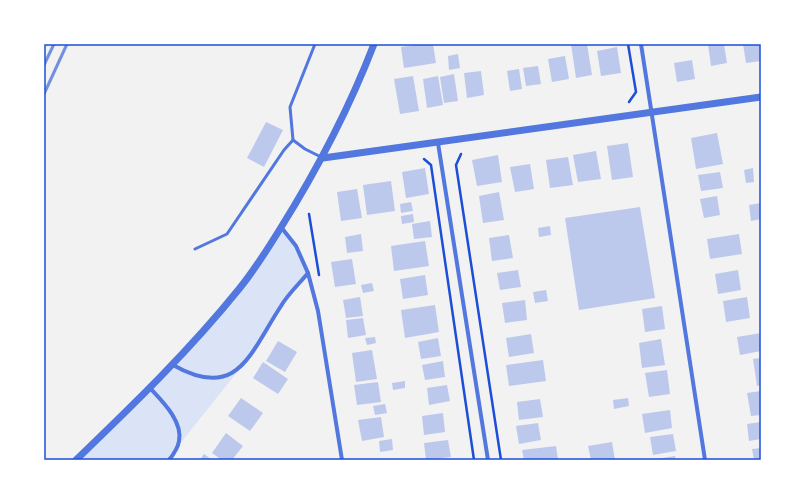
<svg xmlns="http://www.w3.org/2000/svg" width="805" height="504" viewBox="0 0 805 504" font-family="'Asap Condensed',sans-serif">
	<rect width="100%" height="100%" fill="#f2f2f2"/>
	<path fill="#dbe4f7" d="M280 227 295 246 308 275 282 306 244 367 238 371 167 460H74L156 380 239 288Z"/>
	<g fill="#bdc9ec">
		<path d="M421 44H433L436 63 404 68 401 47Z"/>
		<path d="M571 44H587L592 75 576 78Z"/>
		<path d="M708 44H724L727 63 711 66Z"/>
		<path d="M743 44H761V61L746 63Z"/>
		<path d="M617 47 621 73 601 76 597 51Z"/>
		<path d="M458 54 460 68 449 70 448 56Z"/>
		<path d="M565 56 569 79 552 82 548 59Z"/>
		<path d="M692 60 695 79 677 82 674 63Z"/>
		<path d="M538 66 541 84 526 86 523 68Z"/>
		<path d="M519 69 522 89 510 91 507 71Z"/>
		<path d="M481 71 484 95 467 98 464 73Z"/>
		<path d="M454 74 458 101 444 103 440 77Z"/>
		<path d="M413 76 419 111 400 114 394 79Z"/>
		<path d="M438 76 443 105 427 108 423 79Z"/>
		<path d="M266 122 283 130 264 167 247 158Z"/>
		<path d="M717 133 723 164 696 169 691 138Z"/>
		<path d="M628 143 633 177 612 180 607 146Z"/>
		<path d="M596 151 601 179 578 182 573 155Z"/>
		<path d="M498 155 502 182 477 186 472 160Z"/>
		<path d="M568 157 573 185 550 188 546 160Z"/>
		<path d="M530 164 534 189 515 192 510 167Z"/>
		<path d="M425 168 429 194 406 198 402 172Z"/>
		<path d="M753 168 754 182 746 183 744 170Z"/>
		<path d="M720 172 723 188 701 191 698 175Z"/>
		<path d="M391 181 395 211 367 215 363 185Z"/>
		<path d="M357 189 362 218 341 221 337 192Z"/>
		<path d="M499 192 504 220 483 223 479 196Z"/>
		<path d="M717 196 720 215 704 218 700 199Z"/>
		<path d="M411 202 413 211 401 213 400 204Z"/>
		<path d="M761 203V219L751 221 749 205Z"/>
		<path d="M640 207 655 298 579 310 565 218Z"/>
		<path d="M413 214 414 222 402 224 401 216Z"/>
		<path d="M430 221 432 237 414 239 412 224Z"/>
		<path d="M550 226 551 235 539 237 538 228Z"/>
		<path d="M361 234 363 251 347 253 345 237Z"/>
		<path d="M739 234 742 254 710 259 707 239Z"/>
		<path d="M509 235 513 258 492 261 489 238Z"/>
		<path d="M425 241 429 266 394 271 391 246Z"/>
		<path d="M352 259 356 284 335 287 331 262Z"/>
		<path d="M518 270 521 287 500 290 497 273Z"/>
		<path d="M738 270 741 290 718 294 715 274Z"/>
		<path d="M425 275 428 295 403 299 400 279Z"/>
		<path d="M372 283 374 291 363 293 361 285Z"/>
		<path d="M546 290 548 301 535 303 533 292Z"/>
		<path d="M360 297 363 316 346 318 343 300Z"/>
		<path d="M747 297 750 318 726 322 723 301Z"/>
		<path d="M525 300 527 320 505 323 502 303Z"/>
		<path d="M435 305 439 332 405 338 401 310Z"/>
		<path d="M662 306 665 329 645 332 642 309Z"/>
		<path d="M363 318 366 335 348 338 346 320Z"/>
		<path d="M761 333V351L740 355 737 337Z"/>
		<path d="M531 334 534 353 509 357 506 338Z"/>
		<path d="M375 337 376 343 367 345 365 338Z"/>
		<path d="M438 338 441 356 421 359 418 342Z"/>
		<path d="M661 339 665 365 642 368 639 343Z"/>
		<path d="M278 341 297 352 285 372 266 361Z"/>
		<path d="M372 350 377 379 356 382 352 353Z"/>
		<path d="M761 358V385L757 386 753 359Z"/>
		<path d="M543 360 546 381 509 386 506 365Z"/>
		<path d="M443 361 445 377 425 380 422 365Z"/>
		<path d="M263 362 288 379 278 394 253 378Z"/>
		<path d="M667 370 670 394 649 397 645 373Z"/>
		<path d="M405 381V388L393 390 392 383Z"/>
		<path d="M378 382 381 402 357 405 354 385Z"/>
		<path d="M447 385 450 401 429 405 427 388Z"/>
		<path d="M761 391V415L751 416 747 393Z"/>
		<path d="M241 398 263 413 250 431 228 416Z"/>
		<path d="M628 398 629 406 614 409 613 400Z"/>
		<path d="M540 399 543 417 519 420 517 402Z"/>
		<path d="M385 404 387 413 375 415 373 406Z"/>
		<path d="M670 410 672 428 645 433 642 414Z"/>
		<path d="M443 413 445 432 424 435 422 416Z"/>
		<path d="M381 417 384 437 362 441 358 420Z"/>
		<path d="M761 422V439L749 441 747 424Z"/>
		<path d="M538 423 541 440 519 444 516 426Z"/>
		<path d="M226 433 243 446 232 460H222L212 453Z"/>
		<path d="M673 434 676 451 653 455 650 437Z"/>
		<path d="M392 439 393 450 380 452 379 441Z"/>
		<path d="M448 440 451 457 426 460 424 443Z"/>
		<path d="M612 442 615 460H591L588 446Z"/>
		<path d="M556 446 558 460H524L522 450Z"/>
		<path d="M761 448V460H754L752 449Z"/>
		<path d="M204 454 212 460H200Z"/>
		<path d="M675 456 676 460H656V459Z"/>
	</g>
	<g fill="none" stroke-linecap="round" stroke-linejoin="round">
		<g stroke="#1d4ed8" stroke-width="2.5">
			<path d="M628 44 636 92 629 102"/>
			<path d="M461 154 456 165 501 460"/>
			<path d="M424 159 431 165 474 460"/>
			<path d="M309 214 319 275"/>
		</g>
		<g stroke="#5277de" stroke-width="3">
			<path d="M315 44 290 107 293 140 305 149 321 157"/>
			<path d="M195 249 227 234 284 150 293 140"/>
		</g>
		<g stroke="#5277de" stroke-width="4">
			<path d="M641 44 705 460"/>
			<path d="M438 143 488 460"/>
			<path d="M281 227 296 246 308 273 318 311 342 460"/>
			<path d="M173 365C238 402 250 353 281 306 288 294 299 284 308 273"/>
			<path d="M150 388C162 401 183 421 179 441 178 448 173 455 169 460"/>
		</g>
		<g stroke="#5277de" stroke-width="7">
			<path d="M323 158 761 97"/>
			<path d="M76 460C133 405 189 351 239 289 254 271 267 250 280 229 317 170 349 109 374 44"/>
		</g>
		<g stroke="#7290e2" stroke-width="3">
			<path d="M44 65 54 44"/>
			<path d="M44 94 67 44"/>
		</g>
	</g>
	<rect width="805" height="504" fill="none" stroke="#ffffff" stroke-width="90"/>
	<rect x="45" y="45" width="715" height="414" fill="none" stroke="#1d4ed8" stroke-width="1.5"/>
</svg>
